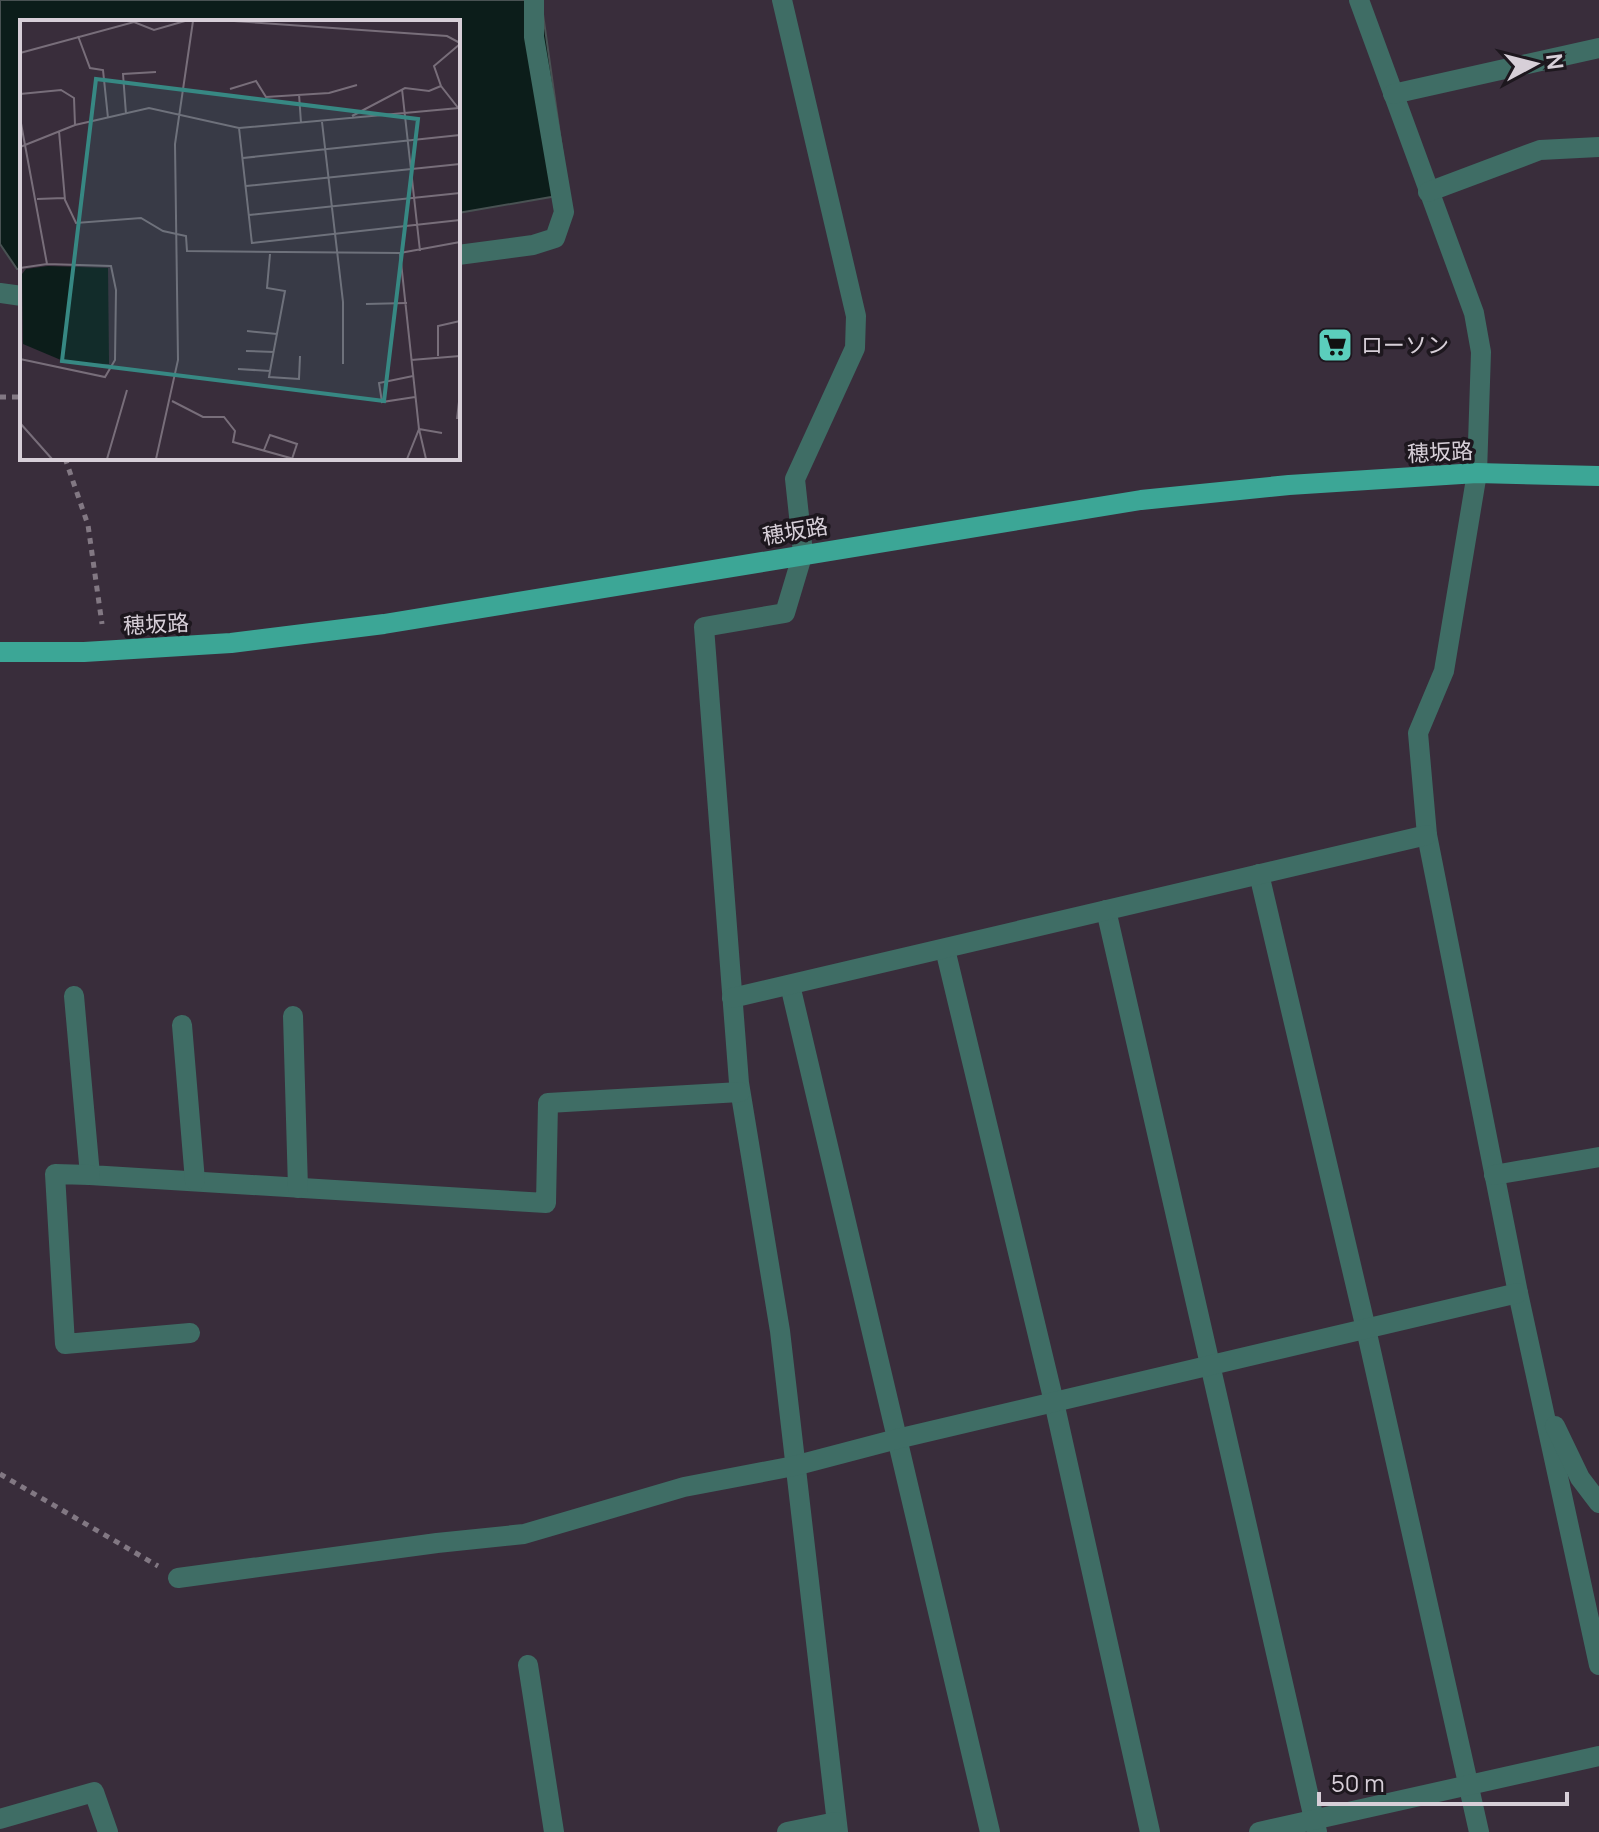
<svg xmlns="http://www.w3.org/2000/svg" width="1599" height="1832" viewBox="0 0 1599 1832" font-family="Manrope,'Noto Sans JP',sans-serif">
	<rect width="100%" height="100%" fill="#392d3b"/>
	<path fill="#0c1d1a" stroke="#495253" stroke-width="2" d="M0 0H541L567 184 551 197 458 213V22H22V269H17L0 244Z"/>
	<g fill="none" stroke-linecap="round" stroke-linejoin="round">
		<g stroke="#827883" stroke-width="5" stroke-dasharray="6 6" stroke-linecap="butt">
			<path d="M0 397H22"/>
			<path d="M65 458 88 525 102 624"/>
			<path d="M0 1474 158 1566"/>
		</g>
		<g stroke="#3f6d65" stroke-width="20">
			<path d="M782 0 856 316 855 348 795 479 803 553 785 613 704 627 739 1083 780 1331 838 1832"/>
			<path d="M1359 0 1474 313 1481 352 1477 473 1444 671 1418 733 1427 835 1518 1293 1599 1665"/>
			<path d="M1393 94 1599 48"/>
			<path d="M1428 192 1540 150 1599 147"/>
			<path d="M458 255 533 245 555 238 564 212 534 37V0"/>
			<path d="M0 293 22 296"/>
			<path d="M1259 874 1366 1329 1479 1832"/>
			<path d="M1106 910 1317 1832"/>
			<path d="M945 949 1054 1402 1150 1832"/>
			<path d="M790 985 990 1832"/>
			<path d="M74 996 90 1175 546 1203 548 1103 740 1092"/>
			<path d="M732 998 1427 835"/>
			<path d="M293 1016 298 1188"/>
			<path d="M182 1025 195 1181"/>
			<path d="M90 1175 55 1174 65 1344 190 1333"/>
			<path d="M1494 1175 1599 1157"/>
			<path d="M1555 1426 1580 1478 1599 1503"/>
			<path d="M178 1578 437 1543 524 1534 684 1487 794 1466 897 1439 1518 1293"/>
			<path d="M528 1665 554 1832"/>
			<path d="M0 1819 94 1792 108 1832"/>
			<path d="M787 1832 836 1822"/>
			<path d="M1259 1832 1599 1756"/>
		</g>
		<path stroke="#3ca696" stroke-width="20" d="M0 652H84L231 643 384 624 1141 500 1289 485 1477 473 1599 476"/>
	</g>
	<defs>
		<symbol id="supermarket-square" viewBox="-11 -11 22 22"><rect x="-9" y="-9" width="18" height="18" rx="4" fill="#5bcebc" stroke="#1d171e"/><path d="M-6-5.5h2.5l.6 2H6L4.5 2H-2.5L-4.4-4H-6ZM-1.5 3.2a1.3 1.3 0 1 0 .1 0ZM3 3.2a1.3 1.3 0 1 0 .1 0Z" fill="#111"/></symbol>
	</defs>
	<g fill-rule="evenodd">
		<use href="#supermarket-square" x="1315" y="325" width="40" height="40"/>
	</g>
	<g text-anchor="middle" stroke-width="7" stroke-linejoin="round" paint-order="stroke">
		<g font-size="22" fill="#d7cfd8" stroke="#1d171e" text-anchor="start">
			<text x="1361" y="353">ローソン</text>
		</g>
		<g font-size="22" fill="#d7cfd8" stroke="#1d171e">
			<text transform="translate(1440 452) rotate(-3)" y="8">穂坂路</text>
			<text transform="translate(795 531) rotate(-10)" y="8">穂坂路</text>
			<text transform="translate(156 624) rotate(-3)" y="8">穂坂路</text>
		</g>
	</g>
	<g transform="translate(20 20)">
		<rect width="440" height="440" fill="#392d3b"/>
		<path d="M28 246 88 248 89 344 48 343 3 324 2 254 6 249Z" fill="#0c1d1a"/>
		<path fill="none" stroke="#786e7a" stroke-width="2" d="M214 1 427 16 440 23M58 16 70 48 83 50 88 98M0 33 114 2 134 10 165 1M210 69 236 61 246 77 309 73 337 65M382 69 400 231M0 74 41 70 54 78 55 105M279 74 281 103M439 89 421 66 414 46 440 24M106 94 103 54 136 52M332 96 385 68 409 71 421 66M0 98 27 244M302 102 323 282V344M219 108 232 224M39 111 45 180 56 203 121 198 143 211 166 216 167 231 380 233 440 222M0 127 55 105 129 88 219 108 439 88M223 138 440 115M226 166 440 144M17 179 44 178M229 195 440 173M232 223 440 200M380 233 399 409 387 439M0 248 27 244 91 246 96 270 95 340 85 357 0 339M346 284 387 283M227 311 257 314M226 331 254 332M418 336V306L440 301M391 340 440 336M218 349 250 351 265 271 247 268 250 234M250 351 249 357 279 359 280 336M393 356 359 363 362 382 395 377M152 381 183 397H204L215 411 213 422 274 439M437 399 440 373M0 403 32 439M244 430 250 415 277 424 272 439M87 439 107 370M136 439 158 340 155 124 173 1M406 439 399 409 422 413"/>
		<path fill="#378883" fill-opacity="0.15" stroke="#378883" stroke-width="4" d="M76 59 398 99 364 381 42 341Z"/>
		<rect width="440" height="440" fill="none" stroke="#d7cfd8" stroke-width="4"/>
	</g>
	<g transform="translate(1535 64) rotate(83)" stroke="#1d171e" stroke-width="6" paint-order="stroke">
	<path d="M0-6L14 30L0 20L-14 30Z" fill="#d7cfd8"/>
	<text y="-12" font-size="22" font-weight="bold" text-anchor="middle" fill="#d7cfd8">N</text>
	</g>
	<path d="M1319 1792v12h248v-12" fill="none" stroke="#d7cfd8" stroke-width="4"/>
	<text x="1331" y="1792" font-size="24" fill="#d7cfd8" stroke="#1d171e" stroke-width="6" paint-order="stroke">50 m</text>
</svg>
